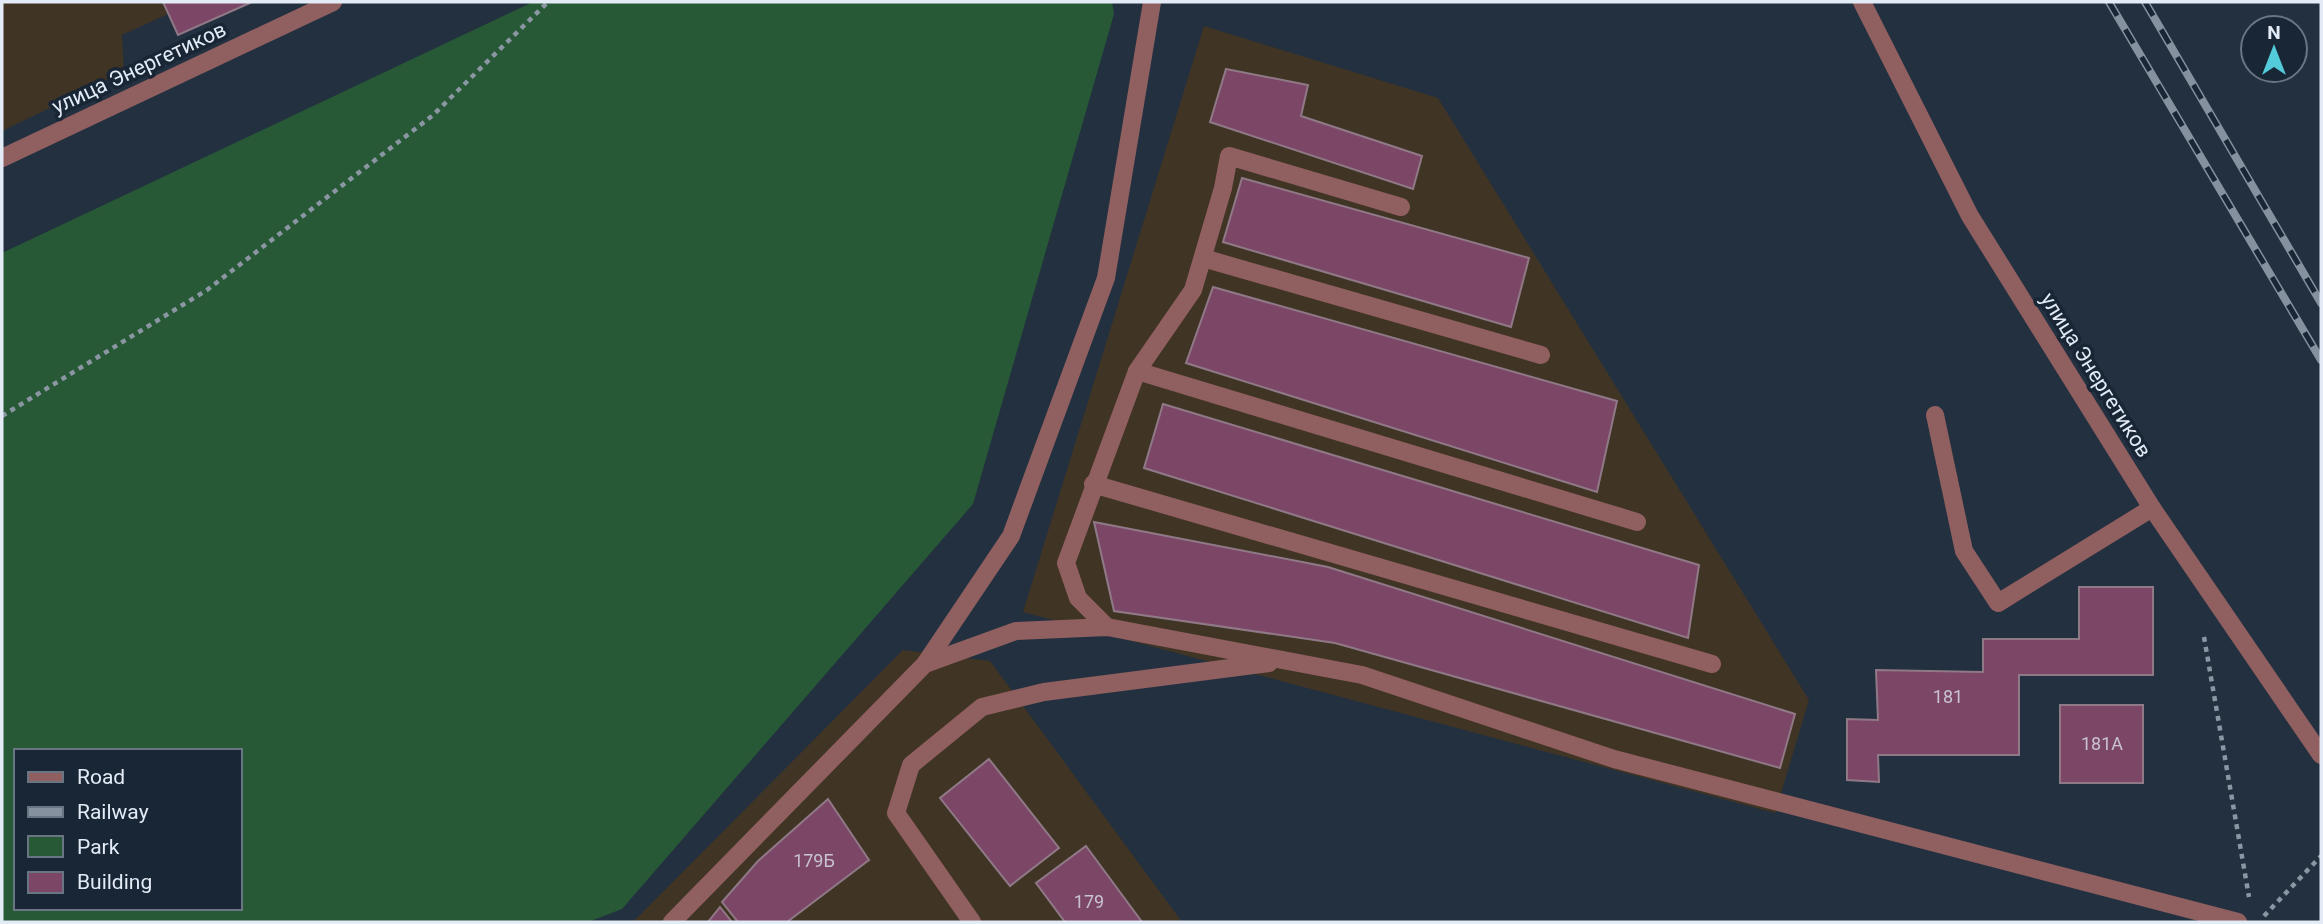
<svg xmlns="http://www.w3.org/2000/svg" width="2323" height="924" viewBox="0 0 2323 924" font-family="Roboto,sans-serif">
	<rect width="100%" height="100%" fill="#233040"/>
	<g fill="#403425">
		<path d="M2 2H252L178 35 168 14 122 35 124 72 2 131Z"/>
		<path d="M1204 26 1438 98 1809 700 1775 813 1023 612Z"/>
		<path d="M903 650 990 661 1182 922H633Z"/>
	</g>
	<path fill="#275936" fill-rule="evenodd" d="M533 2H1112L1114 14 973 504 622 909 588 922H2V253ZM16 751H240V908H16Z"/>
	<g fill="#7c4767" stroke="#907986" stroke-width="2">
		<path d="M163 2H252L178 35Z"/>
		<path d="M1226 69 1308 85 1301 116 1422 156 1413 189 1210 122Z"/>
		<path d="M1242 178 1529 258 1511 327 1223 242Z"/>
		<path d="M1213 287 1617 401 1597 492 1186 363Z"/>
		<path d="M1163 404 1699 565 1688 638 1144 468Z"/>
		<path d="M1094 522 1328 567 1795 714 1780 768 1335 643 1114 611Z"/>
		<path d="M2079 587H2153V675H2019V755H1878L1879 782 1847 780V719L1878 720 1876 670 1983 672V639H2079Z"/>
		<rect x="2060" y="705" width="83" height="78"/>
		<path d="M989 759 1059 848 1010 886 940 798Z"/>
		<path d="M828 799 869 860 787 922H738L722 902 758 861Z"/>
		<path d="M1086 846 1142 922H1065L1036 883Z"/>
		<path d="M720 907 732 922H708Z"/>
	</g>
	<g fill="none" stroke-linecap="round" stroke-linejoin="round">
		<g stroke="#8b96a3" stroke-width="4.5" stroke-dasharray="5 5" stroke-linecap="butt">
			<path d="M2 416 207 290 432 116 548 2"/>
			<path d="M2204 637 2249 897"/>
			<path d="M2264 916 2321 856"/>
		</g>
		<g stroke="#905f5f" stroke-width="18">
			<path d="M1862 2 1970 216 2152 508 2321 755"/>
			<path d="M2 158 333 2"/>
			<path d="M1203 258 1541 355"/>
			<path d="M1137 371 1637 522"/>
			<path d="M1935 415 1964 551 1998 603 2152 508"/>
			<path d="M1093 484 1712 664"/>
			<path d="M1107 627 1078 598 1066 563 1137 371 1193 290 1223 188 1229 156 1401 207"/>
			<path d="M925 664 1016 631 1107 627 1362 675 1614 759 2238 922"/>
			<path d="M672 922 925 664 1011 536 1106 278 1152 2"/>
			<path d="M972 922 896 813 911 765 982 707 1044 692 1269 663"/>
		</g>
		<defs>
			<g id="rail">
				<path d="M2109 2 2321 360"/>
				<path d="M2145 2 2321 303"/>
			</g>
		</defs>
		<use href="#rail" stroke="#86919f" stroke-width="8"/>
		<use href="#rail" stroke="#192635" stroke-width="5" stroke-dasharray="16" stroke-linecap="butt"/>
	</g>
	<g text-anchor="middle" stroke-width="7" stroke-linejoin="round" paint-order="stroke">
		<g font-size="18" fill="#c8c2d2">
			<text x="1948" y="703">181</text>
			<text x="2102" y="750">181А</text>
			<text x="814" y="867">179Б</text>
			<text x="1089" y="908">179</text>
		</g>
		<g font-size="21" fill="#e2ebf6" stroke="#192635">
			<text transform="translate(139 68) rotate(-25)" y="7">улица Энергетиков</text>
			<text transform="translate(2096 375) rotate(58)" y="7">улица Энергетиков</text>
		</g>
	</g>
	<rect width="2323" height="924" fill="none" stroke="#e2ebf6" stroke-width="7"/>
	<rect x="14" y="749" width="228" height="161" fill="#192635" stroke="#697582" stroke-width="2"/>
	<rect x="28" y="772" width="35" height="10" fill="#905f5f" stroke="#697582" stroke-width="2"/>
	<text x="77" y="784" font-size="21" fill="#e2ebf6">Road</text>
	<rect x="28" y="807" width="35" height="10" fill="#86919f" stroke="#697582" stroke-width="2"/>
	<text x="77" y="819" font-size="21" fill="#e2ebf6">Railway</text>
	<rect x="28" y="836" width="35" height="21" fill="#275936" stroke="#697582" stroke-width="2"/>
	<text x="77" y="854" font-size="21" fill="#e2ebf6">Park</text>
	<rect x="28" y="872" width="35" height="21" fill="#7c4767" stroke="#697582" stroke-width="2"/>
	<text x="77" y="889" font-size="21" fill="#e2ebf6">Building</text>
	<g transform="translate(2274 49)"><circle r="33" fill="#192635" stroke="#697582" stroke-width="2"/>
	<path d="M0-5L12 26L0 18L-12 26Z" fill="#53cbdb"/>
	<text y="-10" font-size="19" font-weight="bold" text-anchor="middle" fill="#e2ebf6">N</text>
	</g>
</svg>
